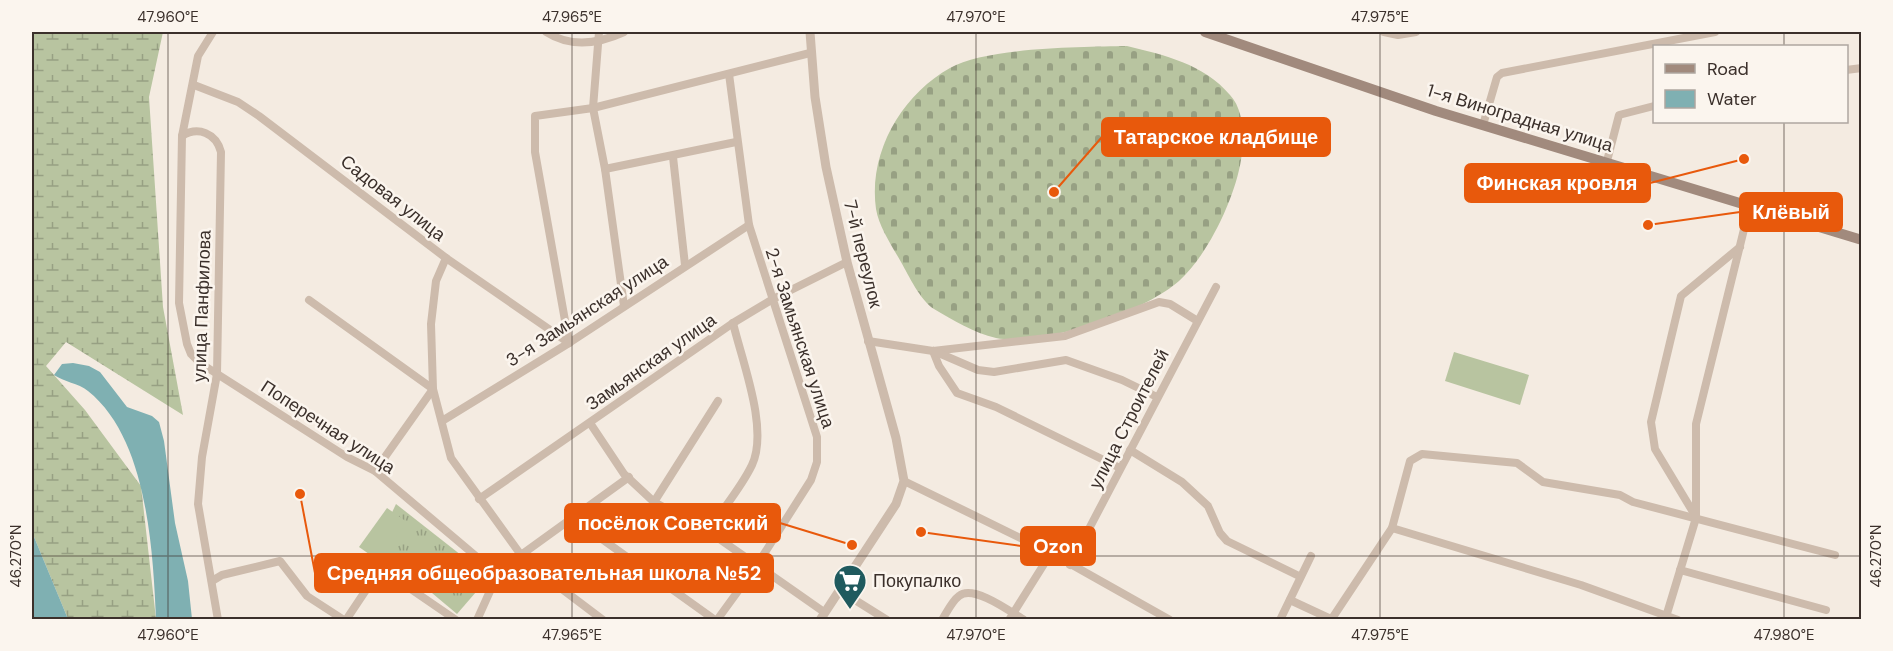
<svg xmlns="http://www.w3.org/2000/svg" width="1893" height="651" viewBox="0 0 1893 651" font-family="'DM Sans',sans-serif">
	<defs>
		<pattern id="grass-tufts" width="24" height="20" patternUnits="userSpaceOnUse" patternTransform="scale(1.5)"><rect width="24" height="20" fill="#b8c4a0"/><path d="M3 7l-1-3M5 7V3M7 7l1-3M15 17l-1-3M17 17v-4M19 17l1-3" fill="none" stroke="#97a083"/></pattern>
		<pattern id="wetland-marsh" width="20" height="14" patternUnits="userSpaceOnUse" patternTransform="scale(1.5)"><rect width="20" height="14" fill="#b8c4a0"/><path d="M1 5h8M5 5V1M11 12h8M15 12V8" fill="none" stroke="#97a083"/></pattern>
		<pattern id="cemetery-stones" width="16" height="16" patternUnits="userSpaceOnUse" patternTransform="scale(1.5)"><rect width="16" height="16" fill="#b8c4a0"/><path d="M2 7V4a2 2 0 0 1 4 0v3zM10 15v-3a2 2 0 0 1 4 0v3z" fill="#97a083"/></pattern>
	</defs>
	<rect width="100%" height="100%" fill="#f4ebe1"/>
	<path fill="url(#grass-tufts)" d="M396 504 489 577 457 614 376 546Z"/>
	<path fill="url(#wetland-marsh)" d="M32 32H163L149 97 163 307 183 415 66 342 46 366 85 410 141 486 156 619H68L32 532Z"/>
	<path fill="url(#cemetery-stones)" d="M1127 46C1164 55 1204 64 1230 95 1245 111 1244 140 1241 160 1235 198 1208 255 1179 281 1144 312 1043 347 996 338 974 333 953 320 934 309 920 300 909 276 901 262 892 246 879 227 876 209 868 152 902 95 950 68 986 47 1083 47 1127 46Z"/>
	<g fill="#b8c4a0">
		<path d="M1454 352 1529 375 1520 405 1445 381Z"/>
		<path d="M387 508 407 522 379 561 359 547Z"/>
	</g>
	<g fill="#7fb0b2">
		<path d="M73 363 89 366 100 372 127 407 152 416 159 422 164 441 175 523 188 581 192 619H156C153 549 147 438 88 391 78 383 64 382 54 375L62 364Z"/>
		<path d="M32 532 68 619H32Z"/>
	</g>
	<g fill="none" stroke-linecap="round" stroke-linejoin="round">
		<g stroke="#cdbbac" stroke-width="8">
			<path d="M213 32 198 56 182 136C198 126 216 133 221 152L217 374 202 457 198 504 218 620"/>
			<path d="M546 32C571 48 598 44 624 32"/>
			<path d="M599 32 593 108 605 169 624 306"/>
			<path d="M1384 32 1398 35 1416 32"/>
			<path d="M1846 70 1862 68"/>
			<path d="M194 85 238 102 259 116 446 258 569 343"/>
			<path d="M1483 125 1497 77 1502 73 1715 32"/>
			<path d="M182 136 179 303 187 344 191 354 200 363 347 457 375 471 490 568 558 586 603 620"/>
			<path d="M673 157 685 265"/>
			<path d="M1607 161 1619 115 1654 106"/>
			<path d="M605 169 736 142"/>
			<path d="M309 300 433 389 451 458 521 555V574"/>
			<path d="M868 341 933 351 1065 336 1159 302 1170 304 1196 320"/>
			<path d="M569 343 535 152V116L593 108 810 53"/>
			<path d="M933 351 939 366 957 393 996 407 1120 468"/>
			<path d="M934 351 978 370 994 372 1066 360 1122 380 1157 397"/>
			<path d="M442 421 569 343 749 225"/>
			<path d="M590 423 624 474 654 502 708 531 824 612"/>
			<path d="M1130 450 1182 482 1208 506 1220 533 1227 541 1299 576"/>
			<path d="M375 471 433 389 431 324 436 281 446 258"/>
			<path d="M904 481 1051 553 1170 620"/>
			<path d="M479 499 733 323 773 299 847 262"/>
			<path d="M654 502 718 401"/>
			<path d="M1696 517 1655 449 1651 422 1681 296 1740 247"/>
			<path d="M574 519 715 620"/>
			<path d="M1392 528 1581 585 1678 620"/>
			<path d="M708 531C722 510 741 488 752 465 769 429 742 361 733 323"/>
			<path d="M521 555 629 477"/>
			<path d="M1070 565 1216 287"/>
			<path d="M1680 570 1826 610"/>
			<path d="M212 581 222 575 280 561 307 596 344 620"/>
			<path d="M839 590 887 620"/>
			<path d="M1290 600 1333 620"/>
			<path d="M346 620 376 575 386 572 456 620"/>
			<path d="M477 620 495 580 506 571"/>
			<path d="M717 620 757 565 811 480 817 462V437L749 225 729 74"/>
			<path d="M942 620C947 612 952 601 959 596 973 584 1011 612 1024 620"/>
			<path d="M1009 620 1051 553"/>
			<path d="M1280 620 1311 556"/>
			<path d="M1331 620 1392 528 1410 461 1422 454 1517 463 1543 482 1620 495 1633 502 1835 555"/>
			<path d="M1665 620 1696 518V424L1750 205"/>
		</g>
		<path stroke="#cdbbac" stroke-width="9" d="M810 32 815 97 826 167 847 262 896 438 904 481 896 504 820 620"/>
		<path stroke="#a18a7d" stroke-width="10" d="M1205 32 1436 111 1862 240"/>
	</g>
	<path fill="none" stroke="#3b302b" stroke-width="1.5" stroke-opacity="0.45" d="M168 32V620M572 32V620M976 32V620M1380 32V620M1784 32V46M1784 122V620M32 556H1862"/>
	<defs>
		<symbol id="supermarket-pin" viewBox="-11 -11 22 30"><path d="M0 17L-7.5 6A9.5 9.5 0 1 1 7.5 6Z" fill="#1f5a5e" stroke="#fbf5ee"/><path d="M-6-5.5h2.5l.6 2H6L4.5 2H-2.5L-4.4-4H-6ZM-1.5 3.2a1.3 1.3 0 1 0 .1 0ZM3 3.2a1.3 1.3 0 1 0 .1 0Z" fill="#fff"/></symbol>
	</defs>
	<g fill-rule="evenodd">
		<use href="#supermarket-pin" x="831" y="562" width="38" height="52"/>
	</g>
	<g text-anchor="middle" stroke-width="5" stroke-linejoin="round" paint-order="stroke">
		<g font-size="18" fill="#3b302b" stroke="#fbf5ee">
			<text transform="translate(1520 118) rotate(17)" y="6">1-я Виноградная улица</text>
			<text transform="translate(393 198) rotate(38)" y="6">Садовая улица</text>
			<text transform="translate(863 254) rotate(76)" y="6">7-й переулок</text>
			<text transform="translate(202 306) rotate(-88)" y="6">улица Панфилова</text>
			<text transform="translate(587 311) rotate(-33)" y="6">3-я Замьянская улица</text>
			<text transform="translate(800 338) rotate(72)" y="6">2-я Замьянская улица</text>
			<text transform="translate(651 362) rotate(-35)" y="6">Замьянская улица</text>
			<text transform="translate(1129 419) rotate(-63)" y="6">улица Строителей</text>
			<text transform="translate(328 427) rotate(33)" y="6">Поперечная улица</text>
		</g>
		<g font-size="18" fill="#3b302b" stroke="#fbf5ee" text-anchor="start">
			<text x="873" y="587">Покупалко</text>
		</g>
	</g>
	<path fill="none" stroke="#e8590c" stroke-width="2" d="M1054 192L1102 137M1744 159L1650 183M1648 225L1740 212M852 545L780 523M921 532L1021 546M300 494L315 573"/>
	<g fill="#e8590c" stroke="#fbf5ee" stroke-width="2">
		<circle cx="1054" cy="192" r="6"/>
		<circle cx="1744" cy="159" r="6"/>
		<circle cx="1648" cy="225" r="6"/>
		<circle cx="852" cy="545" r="6"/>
		<circle cx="921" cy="532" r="6"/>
		<circle cx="300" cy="494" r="6"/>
	</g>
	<g fill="#e8590c" stroke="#e8590c" stroke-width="2">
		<rect x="1102" y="118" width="228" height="38" rx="6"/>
		<rect x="1465" y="164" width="185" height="38" rx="6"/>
		<rect x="1740" y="193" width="102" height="38" rx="6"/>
		<rect x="565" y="504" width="215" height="38" rx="6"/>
		<rect x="1021" y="527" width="74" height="38" rx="6"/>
		<rect x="315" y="554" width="458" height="38" rx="6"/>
	</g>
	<g font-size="20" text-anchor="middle" font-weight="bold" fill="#fff">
		<text x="1216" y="144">Татарское кладбище</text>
		<text x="1557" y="190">Финская кровля</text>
		<text x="1791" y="219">Клёвый</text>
		<text x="673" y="530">посёлок Советский</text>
		<text x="1058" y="553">Ozon</text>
		<text x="544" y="580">Средняя общеобразовательная школа №52</text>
	</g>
	<rect width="1893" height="651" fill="none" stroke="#fbf5ee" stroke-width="66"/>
	<rect x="1653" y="45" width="195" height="78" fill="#fbf5ee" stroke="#aea6a0" stroke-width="1.5"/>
	<rect x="1665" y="64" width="30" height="9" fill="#a18a7d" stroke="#aea6a0" stroke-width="1.5"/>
	<text x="1707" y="75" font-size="18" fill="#3b302b">Road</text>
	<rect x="1665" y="90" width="30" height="18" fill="#7fb0b2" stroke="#aea6a0" stroke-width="1.5"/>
	<text x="1707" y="105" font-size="18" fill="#3b302b">Water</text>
	<rect x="33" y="33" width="1827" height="585" fill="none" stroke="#3b302b" stroke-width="2"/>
	<g font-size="15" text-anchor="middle" fill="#3b302b">
		<text x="168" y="22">47.960°E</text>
		<text x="572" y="22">47.965°E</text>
		<text x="976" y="22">47.970°E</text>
		<text x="1380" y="22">47.975°E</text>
		<text transform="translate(16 556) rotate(-90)" y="5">46.270°N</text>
		<text transform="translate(1876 556) rotate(-90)" y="5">46.270°N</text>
		<text x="168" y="640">47.960°E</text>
		<text x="572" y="640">47.965°E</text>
		<text x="976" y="640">47.970°E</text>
		<text x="1380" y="640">47.975°E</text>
		<text x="1784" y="640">47.980°E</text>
	</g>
</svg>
